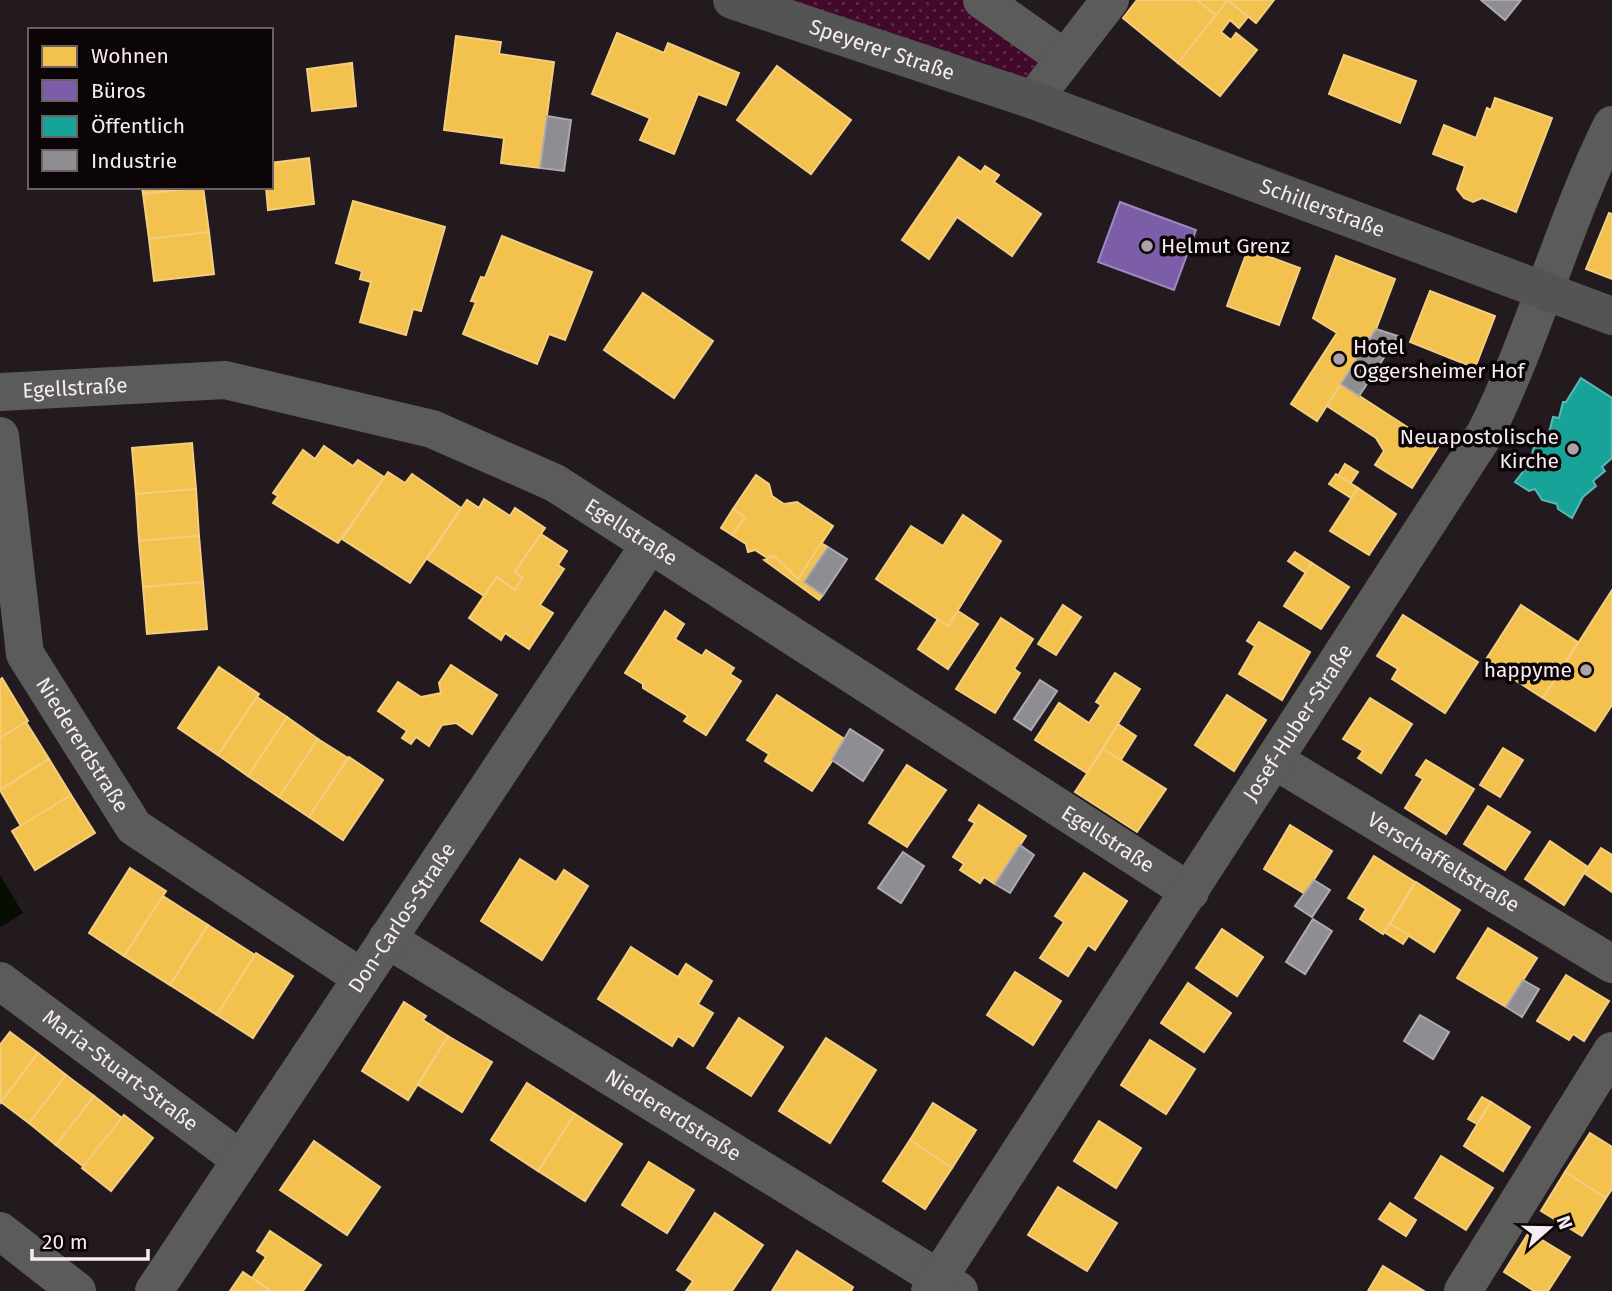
<svg xmlns="http://www.w3.org/2000/svg" width="1612" height="1291" viewBox="0 0 1612 1291" font-family="'Fira Sans',sans-serif">
	<defs>
		<pattern id="grass-dots" width="8" height="8" patternUnits="userSpaceOnUse" patternTransform="scale(1.75)"><rect width="8" height="8" fill="#42092d"/><path d="M2 2h.1M6 6h.1" fill="none" stroke="#5e2d4c" stroke-width="1.8" stroke-linecap="round"/></pattern>
	</defs>
	<rect width="100%" height="100%" fill="#221a1e"/>
	<path fill="url(#grass-dots)" d="M775 0H962L1048 61 1029 87Z"/>
	<path fill="#060d03" d="M0 875 23 913 0 927Z"/>
	<g fill="#f2c14e" stroke="#f4ce7f" stroke-width="2">
		<path d="M1137 0H1197L1216 15 1178 63 1123 18Z"/>
		<path d="M1197 0H1228L1216 15Z"/>
		<path d="M1228 0 1248 17 1239 28 1230 20 1221 32 1231 40 1236 33 1257 50 1220 96 1178 63Z"/>
		<path d="M1228 0H1274L1256 23Z"/>
		<path d="M617 33 664 53 668 43 739 73 726 105 698 94 674 154 640 140 650 118 592 94Z"/>
		<path d="M456 36 501 42 499 54 554 62 540 168 501 163 504 138 444 130Z"/>
		<path d="M1344 55 1416 81 1400 123 1329 94Z"/>
		<path d="M352 63 356 106 312 111 307 69Z"/>
		<path d="M777 66 851 120 811 174 737 120Z"/>
		<path d="M1495 98 1552 118 1516 212 1482 198 1473 202 1464 198 1457 189 1465 166 1433 154 1444 125 1476 138 1487 108 1491 110Z"/>
		<path d="M959 157 981 172 985 166 999 175 994 182 1041 214 1012 256 957 217 929 259 902 240Z"/>
		<path d="M309 158 314 204 268 210 266 187H271V163Z"/>
		<path d="M142 187H202L143 194Z"/>
		<path d="M203 187 209 232 149 239 143 194Z"/>
		<path d="M353 201 445 227 421 311 413 309 406 335 360 322 371 282 360 279 362 271 336 263Z"/>
		<path d="M1609 213 1612 214V279L1586 269Z"/>
		<path d="M209 232 214 274 154 281 149 239Z"/>
		<path d="M502 236 592 272 565 340 549 334 537 364 463 334 476 302 471 301 481 277 485 278Z"/>
		<path d="M1248 249 1300 268 1279 325 1227 306Z"/>
		<path d="M1336 256 1395 279 1376 329 1317 421 1291 404 1337 333 1313 318Z"/>
		<path d="M1430 291 1495 316 1475 368 1410 342Z"/>
		<path d="M643 293 713 341 674 398 604 350Z"/>
		<path d="M1341 384 1438 447 1412 488 1375 465 1384 451 1376 438 1327 406Z"/>
		<path d="M192 443 196 489 136 494 132 448Z"/>
		<path d="M324 446 353 466 358 460 384 477 338 543 273 503 278 496 273 493 303 450 315 459Z"/>
		<path d="M1345 464 1358 472 1350 484 1338 476Z"/>
		<path d="M388 472 405 483 412 474 461 508 410 583 342 539Z"/>
		<path d="M1336 474 1358 488 1351 498 1329 484Z"/>
		<path d="M756 475 769 484 772 496 784 504 797 502 833 526 798 579 774 556 766 557 755 550 748 552 746 544 732 535 745 517 733 509Z"/>
		<path d="M1358 488 1396 514 1369 555 1330 531Z"/>
		<path d="M196 489 199 536 139 541 136 494Z"/>
		<path d="M484 499 510 516 515 508 545 528 515 572 523 578 515 590 497 577 484 596 427 559 467 500 479 508Z"/>
		<path d="M733 509 745 517 732 535 721 528Z"/>
		<path d="M963 515 1001 541 948 626 876 579 911 526 943 546Z"/>
		<path d="M541 534 567 551 558 565 564 569 540 605 553 613 529 649 505 633 501 640 469 618 497 577 515 590 523 578 515 572Z"/>
		<path d="M199 536 203 582 143 587 139 541Z"/>
		<path d="M821 543 828 547 804 582 823 595 819 600 764 560 774 556 798 579Z"/>
		<path d="M1295 552 1312 563 1306 573 1288 561Z"/>
		<path d="M1312 563 1349 587 1321 629 1284 606Z"/>
		<path d="M203 582 207 629 147 634 143 587Z"/>
		<path d="M1612 590V705L1595 731 1543 698Z"/>
		<path d="M1063 605 1081 617 1056 655 1038 644Z"/>
		<path d="M1521 605 1578 642 1543 698 1485 661Z"/>
		<path d="M665 611 684 624 675 639 702 656 706 650 734 668 730 674 741 681 706 735 684 721 688 716 643 688V684L625 673Z"/>
		<path d="M958 611 978 624 948 669 918 649 938 619 948 626Z"/>
		<path d="M1403 615 1478 662 1445 713 1392 679 1398 669 1377 656Z"/>
		<path d="M1001 618 1033 639 1014 669 1020 673 995 713 956 689Z"/>
		<path d="M1259 622 1310 652 1282 700 1239 674 1255 646 1247 641Z"/>
		<path d="M451 665 497 695 472 734 456 723 442 725 429 746 416 737 411 744 402 738 407 731 378 711 398 682 421 697 441 693 439 683Z"/>
		<path d="M219 667 259 694 218 755 178 728Z"/>
		<path d="M1115 673 1140 689 1087 773 1035 740 1059 703 1089 723 1101 705 1096 702Z"/>
		<path d="M2 678 28 721 0 738V680Z"/>
		<path d="M777 695 846 740 812 791 765 761 769 754 747 740Z"/>
		<path d="M1227 695 1266 720 1234 771 1195 745Z"/>
		<path d="M257 697 287 717 248 776 218 755Z"/>
		<path d="M1370 698 1412 724 1381 773 1358 758 1363 751 1343 739Z"/>
		<path d="M287 717 318 739 279 797 248 776Z"/>
		<path d="M26 722 49 759 0 790V738Z"/>
		<path d="M1118 724 1136 736 1121 760 1103 749Z"/>
		<path d="M318 739 348 758 309 817 279 797Z"/>
		<path d="M1503 748 1523 760 1500 797 1480 785Z"/>
		<path d="M1103 749 1166 789 1137 832 1075 792Z"/>
		<path d="M349 757 383 780 343 840 309 817Z"/>
		<path d="M49 759 71 795 21 826 0 790Z"/>
		<path d="M1426 760 1474 789 1446 834 1405 808 1423 779 1416 775Z"/>
		<path d="M907 765 946 790 907 847 869 823Z"/>
		<path d="M71 795 95 833 35 870 12 831Z"/>
		<path d="M979 805 1026 836 995 884 984 877 980 883 960 870 964 864 953 857 975 823 969 820Z"/>
		<path d="M1488 806 1530 832 1505 870 1464 844Z"/>
		<path d="M1290 825 1332 851 1305 894 1264 869Z"/>
		<path d="M1550 841 1588 867 1564 905 1525 879Z"/>
		<path d="M1601 848 1612 855V892L1584 873Z"/>
		<path d="M1374 856 1415 882 1383 934 1360 919 1366 909 1348 898Z"/>
		<path d="M520 859 556 882 564 870 588 886 542 960 481 921Z"/>
		<path d="M130 868 166 891 124 956 89 933Z"/>
		<path d="M1084 873 1127 901 1095 950 1088 945 1068 976 1040 958 1064 922 1055 916Z"/>
		<path d="M1416 882 1460 910 1434 952 1390 924Z"/>
		<path d="M163 896 208 925 170 985 124 956Z"/>
		<path d="M1390 924 1409 935 1403 944 1384 932Z"/>
		<path d="M208 925 255 955 217 1015 170 985Z"/>
		<path d="M1488 928 1537 958 1506 1007 1457 978Z"/>
		<path d="M1222 929 1263 957 1237 996 1196 968Z"/>
		<path d="M631 947 678 977 686 964 712 981 698 1004 713 1013 693 1046 678 1036 672 1046 598 999Z"/>
		<path d="M256 953 293 976 253 1038 217 1015Z"/>
		<path d="M1015 972 1061 1001 1033 1045 987 1015Z"/>
		<path d="M1566 975 1609 1001 1584 1041 1573 1034 1569 1040 1537 1021Z"/>
		<path d="M1188 983 1231 1013 1204 1052 1161 1023Z"/>
		<path d="M404 1002 426 1016 423 1020 448 1036 408 1100 362 1071Z"/>
		<path d="M739 1018 783 1047 751 1096 707 1068Z"/>
		<path d="M10 1032 38 1053 1 1102 0 1045Z"/>
		<path d="M448 1036 492 1062 462 1112 418 1085Z"/>
		<path d="M826 1038 876 1070 830 1143 779 1111Z"/>
		<path d="M1150 1040 1195 1069 1166 1114 1121 1085Z"/>
		<path d="M38 1053 66 1075 29 1123 1 1102Z"/>
		<path d="M66 1075 94 1096 56 1145 29 1123Z"/>
		<path d="M527 1083 575 1114 538 1171 491 1140Z"/>
		<path d="M94 1096 122 1118 84 1167 56 1145Z"/>
		<path d="M1482 1097 1491 1102 1477 1124 1468 1119Z"/>
		<path d="M1491 1102 1530 1127 1503 1171 1464 1146Z"/>
		<path d="M933 1103 976 1130 952 1168 910 1140Z"/>
		<path d="M575 1114 622 1144 585 1201 538 1171Z"/>
		<path d="M124 1115 153 1138 111 1191 82 1168Z"/>
		<path d="M1099 1121 1141 1148 1116 1188 1074 1161Z"/>
		<path d="M1590 1133 1612 1147V1189L1606 1198 1565 1172Z"/>
		<path d="M910 1140 952 1168 925 1209 883 1181Z"/>
		<path d="M314 1141 380 1187 347 1235 280 1190Z"/>
		<path d="M1441 1156 1493 1188 1466 1230 1415 1198Z"/>
		<path d="M649 1162 694 1190 667 1233 622 1205Z"/>
		<path d="M1565 1172 1606 1198 1582 1236 1541 1211Z"/>
		<path d="M1058 1187 1117 1223 1087 1271 1028 1235Z"/>
		<path d="M1390 1203 1416 1220 1406 1236 1379 1219Z"/>
		<path d="M715 1213 763 1245 732 1291H686L693 1281 677 1270Z"/>
		<path d="M270 1231 321 1265 303 1291H271L252 1278 266 1257 257 1251Z"/>
		<path d="M1529 1232 1570 1257 1548 1291H1534L1504 1272Z"/>
		<path d="M797 1251 853 1287 851 1291H772Z"/>
		<path d="M1383 1266 1424 1291H1368Z"/>
		<path d="M243 1272 252 1278 271 1291H230Z"/>
	</g>
	<path fill="#7b5ea7" stroke="#a089bd" stroke-width="2" d="M1120 202 1196 230 1174 290 1098 262Z"/>
	<path fill="#17a398" stroke="#5ab9b3" stroke-width="2" d="M1581 378 1612 398V458L1602 467 1605 471 1593 481 1596 486 1583 497 1572 518 1558 509 1557 504 1542 500 1535 489 1529 491 1515 482 1529 464 1534 447H1540L1543 432 1549 433 1553 417 1559 418 1563 402H1566Z"/>
	<g fill="#8d8d92" stroke="#adaaae" stroke-width="2">
		<path d="M1481 0H1521L1505 20Z"/>
		<path d="M547 116 571 120 564 171 540 168Z"/>
		<path d="M1376 329 1398 336 1359 396 1341 384Z"/>
		<path d="M828 547 847 559 823 595 804 582Z"/>
		<path d="M1040 680 1057 691 1031 730 1014 719Z"/>
		<path d="M850 729 883 750 863 781 832 760Z"/>
		<path d="M1020 845 1034 855 1010 893 995 884Z"/>
		<path d="M903 852 924 866 901 903 878 888Z"/>
		<path d="M1314 880 1330 890 1312 917 1295 906Z"/>
		<path d="M1313 919 1332 931 1305 974 1286 962Z"/>
		<path d="M1523 980 1539 989 1522 1017 1506 1007Z"/>
		<path d="M1420 1015 1449 1032 1433 1059 1404 1041Z"/>
	</g>
	<g fill="none" stroke-linecap="round" stroke-linejoin="round">
		<g stroke="#5b5b5a" stroke-width="38">
			<path d="M982 0 1064 58"/>
			<path d="M1033 100 1110 0"/>
			<path id="s1" d="M0 392 225 380 432 429 555 483 1190 892"/>
			<path id="s2" d="M0 436 25 654 134 827 362 978"/>
			<path id="s3" d="M1274 760 1612 964"/>
			<path id="s4" d="M387 939 959 1291"/>
			<path id="s5" d="M0 981 241 1160"/>
			<path d="M0 1231 77 1291"/>
			<path id="s6" d="M154 1291 650 544"/>
			<path id="s7" d="M930 1291 1486 432C1535 333 1563 224 1612 125"/>
			<path d="M1463 1291 1612 1051"/>
		</g>
		<path stroke="#555454" stroke-width="38" id="s8" d="M732 0 1033 100 1612 316"/>
	</g>
	<g fill="#aca2a7" stroke="#0b0508" stroke-width="2.5">
		<circle cx="1147" cy="246" r="7"/>
		<circle cx="1339" cy="359" r="7"/>
		<circle cx="1573" cy="449" r="7"/>
		<circle cx="1586" cy="670" r="7"/>
	</g>
	<g text-anchor="middle" stroke-width="7" stroke-linejoin="round" paint-order="stroke">
		<g font-size="21" fill="#f7ecf1" stroke="#0b0508">
			<text dy="7" stroke="none"><textPath href="#s8" startOffset="158">Speyerer Straße</textPath></text>
			<text dy="7" stroke="none"><textPath href="#s8" startOffset="626">Schillerstraße</textPath></text>
			<text dy="7" stroke="none"><textPath href="#s1" startOffset="75">Egellstraße</textPath></text>
			<text dy="7" stroke="none"><textPath href="#s1" startOffset="663">Egellstraße</textPath></text>
			<text dy="7" stroke="none"><textPath href="#s7" startOffset="677">Josef-Huber-Straße</textPath></text>
			<text dy="7" stroke="none"><textPath href="#s2" startOffset="327">Niedererdstraße</textPath></text>
			<text dy="7" stroke="none"><textPath href="#s1" startOffset="1230">Egellstraße</textPath></text>
			<text dy="7" stroke="none"><textPath href="#s3" startOffset="198">Verschaffeltstraße</textPath></text>
			<text dy="7" stroke="none"><textPath href="#s6" startOffset="448">Don-Carlos-Straße</textPath></text>
			<text dy="7" stroke="none"><textPath href="#s5" startOffset="150">Maria-Stuart-Straße</textPath></text>
			<text dy="7" stroke="none"><textPath href="#s4" startOffset="336">Niedererdstraße</textPath></text>
		</g>
		<g font-size="21" fill="#f7ecf1" stroke="#0b0508" text-anchor="start">
			<text x="1161" y="253">Helmut Grenz</text>
			<text x="1353" y="354">Hotel<tspan x="1353" dy="24">Oggersheimer Hof</tspan></text>
			<text x="1559" y="444" text-anchor="end">Neuapostolische<tspan x="1559" dy="24">Kirche</tspan></text>
			<text x="1572" y="677" text-anchor="end">happyme</text>
		</g>
	</g>
	<rect x="28" y="28" width="245" height="161" fill="#0b0508" stroke="#696165" stroke-width="2"/>
	<rect x="42" y="46" width="35" height="21" fill="#f2c14e" stroke="#696165" stroke-width="2"/>
	<text x="91" y="63" font-size="21" fill="#f7ecf1">Wohnen</text>
	<rect x="42" y="80" width="35" height="21" fill="#7b5ea7" stroke="#696165" stroke-width="2"/>
	<text x="91" y="98" font-size="21" fill="#f7ecf1">Büros</text>
	<rect x="42" y="116" width="35" height="21" fill="#17a398" stroke="#696165" stroke-width="2"/>
	<text x="91" y="133" font-size="21" fill="#f7ecf1">Öffentlich</text>
	<rect x="42" y="150" width="35" height="21" fill="#8d8d92" stroke="#696165" stroke-width="2"/>
	<text x="91" y="168" font-size="21" fill="#f7ecf1">Industrie</text>
	<g transform="translate(1549 1228) rotate(70)" stroke="#0b0508" stroke-width="5" paint-order="stroke">
	<path d="M0-5L12 26L0 18L-12 26Z" fill="#f7ecf1"/>
	<text y="-10" font-size="19" font-weight="bold" text-anchor="middle" fill="#f7ecf1">N</text>
	</g>
	<path d="M32 1249v10h116v-10" fill="none" stroke="#f7ecf1" stroke-width="3.5"/>
	<text x="42" y="1249" font-size="21" fill="#f7ecf1" stroke="#0b0508" stroke-width="5" paint-order="stroke">20 m</text>
</svg>
